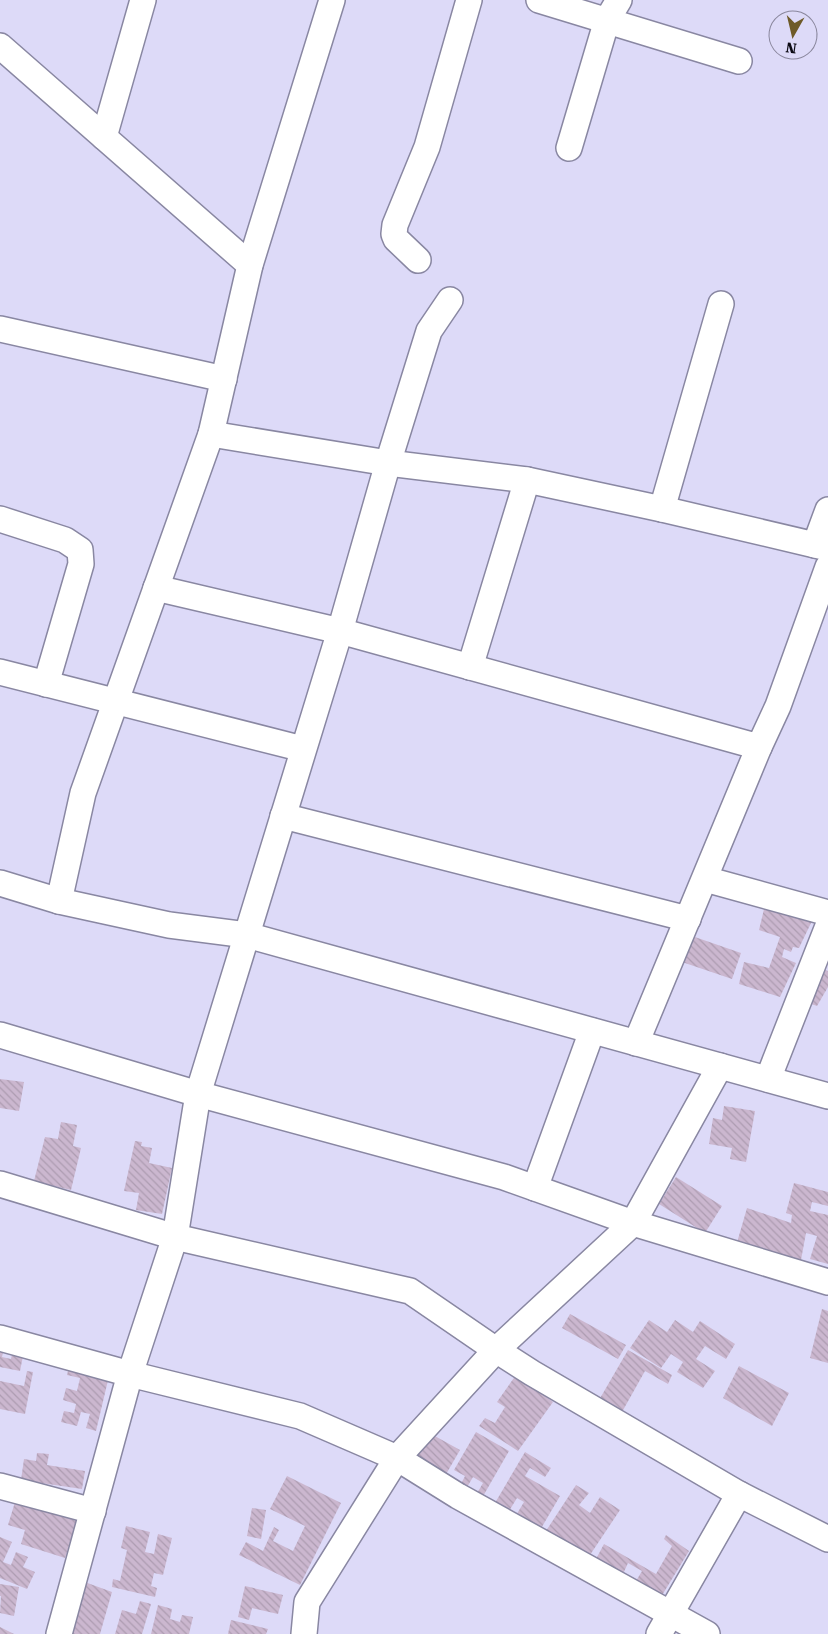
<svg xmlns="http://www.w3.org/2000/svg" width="828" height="1634" viewBox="0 0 828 1634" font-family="'Roboto Serif',serif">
	<defs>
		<pattern id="building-back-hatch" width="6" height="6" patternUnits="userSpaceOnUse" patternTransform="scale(1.25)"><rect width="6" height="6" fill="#cbb7cf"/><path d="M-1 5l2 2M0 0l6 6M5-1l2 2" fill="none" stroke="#ad9cb1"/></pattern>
	</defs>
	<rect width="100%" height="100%" fill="#dddaf8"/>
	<g fill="url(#building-back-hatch)">
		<path d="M765 905 812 921 799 948 793 947 791 952 784 949 782 957 796 963 780 997 739 984 744 962 769 968 780 937 759 930Z"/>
		<path d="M692 936 741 953 732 979 682 962Z"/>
		<path d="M823 969 828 971V987L817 1006 805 1002Z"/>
		<path d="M0 1079 24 1082 19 1111 0 1108Z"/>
		<path d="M724 1106 755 1111 746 1162 730 1159 732 1148 709 1144 713 1118 722 1120Z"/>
		<path d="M61 1122 77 1125 73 1146 81 1148 71 1190 34 1181 45 1137 58 1139Z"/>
		<path d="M135 1141 142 1142 141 1146 152 1148 149 1163 172 1168 162 1214 136 1210 139 1193 124 1191Z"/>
		<path d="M676 1177 722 1206 705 1233 659 1204Z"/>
		<path d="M794 1183 828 1192V1206L812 1202 810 1211 828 1215V1264L810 1259 817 1236 806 1233 801 1260 775 1256 736 1246 747 1208 791 1223 792 1215 786 1213Z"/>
		<path d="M822 1309 828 1311V1363L810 1358Z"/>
		<path d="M570 1314 626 1345 618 1359 562 1328Z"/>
		<path d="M649 1320 667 1332 675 1320 693 1332 700 1321 735 1344 726 1359 705 1346 696 1359 715 1371 703 1388 677 1372 683 1362 671 1354 661 1368 630 1348Z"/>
		<path d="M0 1342 5 1343 2 1357 11 1359 13 1349 24 1351 20 1371 0 1367Z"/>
		<path d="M628 1350 672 1375 668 1384 645 1371 622 1412 599 1400Z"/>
		<path d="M739 1366 789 1393 772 1426 723 1398Z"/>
		<path d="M69 1367 109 1376 96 1431 86 1428 90 1414 81 1412 77 1426 61 1422 64 1411 74 1413 76 1404 63 1400 66 1388 77 1391 80 1378 67 1375Z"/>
		<path d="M27 1371 33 1372 25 1414 0 1409V1381L24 1386Z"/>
		<path d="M516 1375 553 1402 518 1451 479 1426 485 1418 495 1423 505 1407 497 1402Z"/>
		<path d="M476 1432 509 1451 482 1498 476 1495 483 1483 473 1477 466 1489 460 1486 465 1476 454 1470Z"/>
		<path d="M433 1435 460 1450 445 1476 414 1458Z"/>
		<path d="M525 1452 551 1468 545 1477 530 1468 525 1476 560 1496 539 1532 515 1517 524 1502 517 1498 506 1516 492 1508Z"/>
		<path d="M37 1453 49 1454 47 1465 85 1471 82 1489 21 1480 24 1459 36 1461Z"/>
		<path d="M287 1476 341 1503 300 1585 239 1555 246 1542 263 1551 274 1527 279 1530 273 1541 293 1551 305 1526 270 1509Z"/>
		<path d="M576 1485 589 1493 579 1505 590 1513 600 1497 620 1510 586 1561 544 1534Z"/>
		<path d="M15 1502 77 1521 65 1558 21 1544 25 1530 8 1525Z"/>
		<path d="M252 1508 266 1510 261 1539 247 1536Z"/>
		<path d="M126 1526 150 1532 145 1552 154 1554 158 1534 172 1538 163 1575 154 1573 151 1586 157 1588 155 1597 112 1587 113 1579 120 1581 127 1550 121 1548Z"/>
		<path d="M666 1535 689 1551 661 1597 636 1581 642 1571 628 1563 623 1574 596 1559 604 1544 656 1574 672 1546 664 1539Z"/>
		<path d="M0 1537 12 1542 3 1562 11 1565 16 1552 28 1557 23 1567 35 1572 27 1589 0 1578Z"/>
		<path d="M82 1581 112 1592 100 1634H67Z"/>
		<path d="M0 1584 19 1587 14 1616 0 1613 1 1596H0Z"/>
		<path d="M245 1586 283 1595 278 1614 252 1608 249 1620 238 1617Z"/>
		<path d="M140 1601 151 1604 142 1634H115L122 1610 136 1614Z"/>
		<path d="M158 1605 172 1609 170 1619 180 1622 182 1615 193 1617 189 1634H151Z"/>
		<path d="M231 1620 268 1629 266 1634H228Z"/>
		<path d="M0 1627 14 1634H0Z"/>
	</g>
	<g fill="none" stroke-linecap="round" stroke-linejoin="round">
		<defs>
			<g id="street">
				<path d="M539 0 739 61"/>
				<path d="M0 46 250 265"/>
				<path d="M104 137 143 0"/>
				<path d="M569 148 607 20 619 0"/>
				<path d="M418 260 396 239 394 234 395 225 427 147 469 0"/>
				<path d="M0 329 224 379"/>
				<path d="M211 434 388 463 527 480 662 509 828 548"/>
				<path d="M662 509 721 304"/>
				<path d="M0 519 65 540 80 550 81 564 46 684"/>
				<path d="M815 545 828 510"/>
				<path d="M156 588 340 631 759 747 778 706 828 567"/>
				<path d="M470 667 527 480"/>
				<path d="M0 672 303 749"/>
				<path d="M283 816 688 919"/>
				<path d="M705 879 828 913"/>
				<path d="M0 883 59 901 169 925 247 935 828 1096"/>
				<path d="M59 901 83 793 211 434 250 265 332 0"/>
				<path d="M0 1035 198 1094 504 1177 633 1223 828 1282"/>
				<path d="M636 1043 759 747"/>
				<path d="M768 1079 828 926"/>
				<path d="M0 1184 175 1237 410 1291 496 1350 532 1373 739 1494 828 1539"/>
				<path d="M535 1188 592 1031"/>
				<path d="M0 1338 130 1374 300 1416 397 1458 458 1496 707 1634"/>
				<path d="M0 1486 93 1511"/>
				<path d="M59 1634 130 1374 175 1237 198 1094 340 631 388 463 429 331 450 300"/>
				<path d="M304 1634 307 1602 397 1458 496 1350 633 1223 720 1066"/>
				<path d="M659 1634 739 1494"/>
			</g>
		</defs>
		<use href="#street" stroke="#8987a2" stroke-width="28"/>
		<use href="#street" stroke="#fff" stroke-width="25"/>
	</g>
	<g transform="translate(793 35) rotate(188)"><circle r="24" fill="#dddaf8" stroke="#8a879d"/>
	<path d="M0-4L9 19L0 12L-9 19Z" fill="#6e5a29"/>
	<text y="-8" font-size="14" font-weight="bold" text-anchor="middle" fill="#0d0b15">N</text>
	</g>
</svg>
